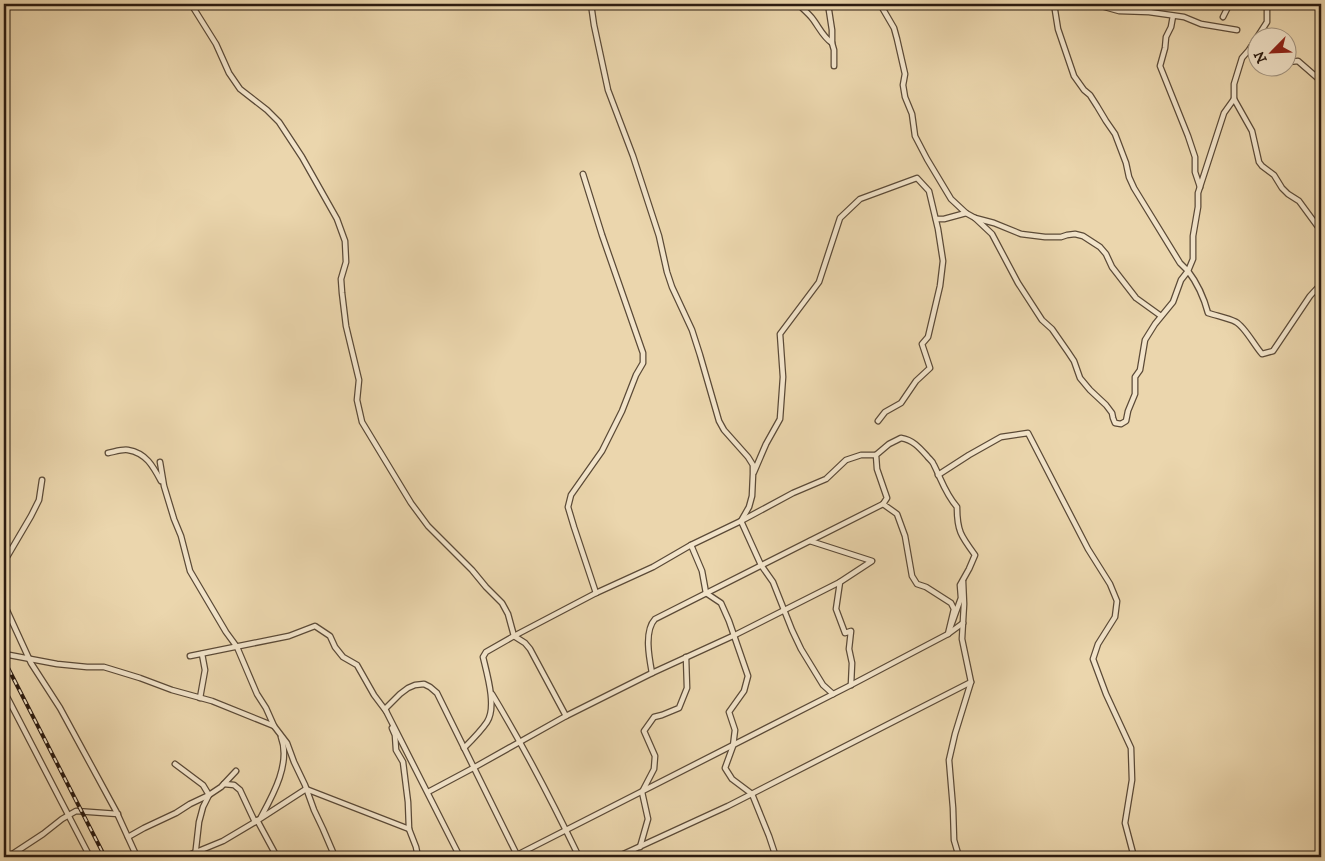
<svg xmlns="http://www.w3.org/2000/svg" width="1325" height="861" viewBox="0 0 1325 861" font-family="'IM FELL DW Pica',serif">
	<rect width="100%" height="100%" fill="#ebd6ad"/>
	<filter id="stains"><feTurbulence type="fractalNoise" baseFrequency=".004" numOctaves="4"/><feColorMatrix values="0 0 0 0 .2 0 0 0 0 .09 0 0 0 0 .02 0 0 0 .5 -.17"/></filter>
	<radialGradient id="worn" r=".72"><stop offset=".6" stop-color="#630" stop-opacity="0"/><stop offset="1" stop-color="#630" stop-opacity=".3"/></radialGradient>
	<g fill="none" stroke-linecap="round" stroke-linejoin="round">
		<defs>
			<g id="street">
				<path d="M191 4 216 44 229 73 240 89 267 110 279 122 302 157 337 219 345 241 346 262 341 279 342 293 346 326 359 380 357 400 362 422 391 470 411 503 428 526 472 570 486 587 502 603 508 614 514 636 525 643 530 649 566 716"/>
				<path d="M591 4 594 25 608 90 633 156 659 236 667 272 672 287 692 330 700 355 719 421 724 430 748 457 753 465V474L752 496 749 507 741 521 761 565 773 582 792 630 801 649 823 685 833 694"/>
				<path d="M798 4C803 9 808 13 812 18 819 27 823 37 832 43"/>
				<path d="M828 4 832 30V43L834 50V66"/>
				<path d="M880 4 894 28 897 39 905 74 903 85 905 97 912 114 915 136 927 159 951 199 966 213 975 218 994 223 1021 234 1045 237H1061L1067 235 1075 234 1083 236 1100 247 1106 254 1112 267 1136 298 1161 316"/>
				<path d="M1094 4 1119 11 1149 12 1184 17 1201 24 1237 30"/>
				<path d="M1173 16 1171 27 1166 37 1165 48 1160 66 1188 136 1195 157V172L1200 187"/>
				<path d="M1223 17 1228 7 1233 4"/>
				<path d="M1288 62 1298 61 1321 81"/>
				<path d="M1234 99V84L1242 58 1249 50 1267 22V4"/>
				<path d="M583 174 602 235 643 353V363L636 375 622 411 602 451 571 495 568 507 574 527 596 593"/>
				<path d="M975 218 992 234 1018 283 1042 320 1052 329 1068 352 1074 361 1080 378 1090 390 1106 405 1112 413 1113 418 1115 423 1121 424 1126 421 1128 411 1135 394V377L1140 370 1145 340 1155 324 1173 302 1181 280 1188 271 1180 263 1134 188 1129 177 1126 163 1115 134 1106 121 1097 106 1090 95 1084 90 1074 76 1058 29 1054 4"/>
				<path d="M936 219H944L966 213"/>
				<path d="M1321 231 1299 201 1288 194 1282 188 1274 175 1262 166 1259 162 1252 131 1234 99 1224 113 1198 193V207L1193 236V259L1188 271C1198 284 1204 298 1208 313 1217 316 1228 318 1236 322 1245 327 1254 345 1262 354L1273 351 1310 296 1321 284"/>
				<path d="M901 438C913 440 919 447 927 456 929 459 933 461 934 465 942 481 945 493 957 507 957 531 961 536 975 555L969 569 960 585 961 598 948 634 954 609 951 603 926 587 917 584 912 576 905 536 897 514 883 504 887 498 877 469 876 455 889 444Z"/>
				<path d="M108 453C114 452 122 449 128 450 146 453 153 466 161 481"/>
				<path d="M160 462 164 486 174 519 181 536 190 571 226 632 237 647 257 694 266 708 274 726 287 743 294 762 305 785 314 810 323 829 335 857"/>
				<path d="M754 472 766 444 780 419 783 377 780 334 819 282 840 218 860 199 917 178 929 191 938 229 943 261 940 286 928 337 922 344 930 368 916 381 901 403 885 412 878 421"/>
				<path d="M938 475 969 455 1001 437 1028 433 1088 549 1110 584 1117 601 1115 617 1098 644 1093 659 1106 694 1131 748 1132 780 1125 823 1134 857"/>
				<path d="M810 541 872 561 840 582 836 609 845 633 851 631 849 649 852 663 851 685"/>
				<path d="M691 545 702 571 706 593 721 603 729 621 748 676 744 691 729 712 735 730 733 746 725 768 732 779 752 794 769 836 776 857"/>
				<path d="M4 562 31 516 39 500 42 480"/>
				<path d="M4 604 31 663 60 708 116 811 137 857"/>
				<path d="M4 654 57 664 87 667H104L140 678 172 690 212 701 274 726"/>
				<path d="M190 656 289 636 315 626 330 636 335 647 343 657 357 665 374 695 386 711"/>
				<path d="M652 673C649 657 644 631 655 619L883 504"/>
				<path d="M4 691 90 857"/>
				<path d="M492 694C524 747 552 801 579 857"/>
				<path d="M200 698 205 670 202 654"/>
				<path d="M392 728 395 735 396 750 403 762 408 802 409 829 416 847 418 857"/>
				<path d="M464 748C472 740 481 731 487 722 497 707 487 674 483 657L486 652 514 636 596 593 653 567 691 545 741 521 793 493 826 479 846 460 861 455H876"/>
				<path d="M175 764 203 785 209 795 203 807 199 822 195 857"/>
				<path d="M428 792 475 767 566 716 652 673 735 635 840 582"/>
				<path d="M261 817C273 795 291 763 281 737"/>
				<path d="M257 820 277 857"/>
				<path d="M255 822 306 789 409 829"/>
				<path d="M128 837 144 828 176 813 190 804 209 795 221 787 236 771"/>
				<path d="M640 847 648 819 642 792 654 769 655 756 644 731 654 717 662 715 679 708 687 688 686 657"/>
				<path d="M8 857 43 834 62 819 76 811 118 814"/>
				<path d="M184 857 223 841 255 822 240 790 234 785 224 784"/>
				<path d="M460 857 385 709 400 694 408 688 415 685 424 684 430 687 437 693 518 857"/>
				<path d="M513 857 851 685 948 634 963 623"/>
				<path d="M617 857 728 806 971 682"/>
				<path d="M959 857 954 840 953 808 949 760 955 734 971 682 962 639 964 604 963 581"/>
			</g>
		</defs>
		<use href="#street" stroke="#5b4a37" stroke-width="7"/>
		<use href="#street" stroke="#f2e4ca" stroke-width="4.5"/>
		<defs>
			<path id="rail" d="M4 660 105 857"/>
		</defs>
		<use href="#rail" stroke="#2b1b10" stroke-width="4"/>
		<use href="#rail" stroke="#f2e4ca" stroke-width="2" stroke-dasharray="5.5" stroke-linecap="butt"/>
	</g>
	<rect width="1325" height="861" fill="none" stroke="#ebd6ad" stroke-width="20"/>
	<rect x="5" y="5" width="1315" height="851" fill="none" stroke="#2b1b10" stroke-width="2.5"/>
	<rect x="10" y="10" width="1305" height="841" fill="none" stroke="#2b1b10"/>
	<g transform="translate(1272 52) rotate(246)"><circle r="24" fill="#f2e4ca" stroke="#a29480"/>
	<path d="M0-4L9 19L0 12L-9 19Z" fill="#8f2418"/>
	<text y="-8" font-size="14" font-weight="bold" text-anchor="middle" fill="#2b1b10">N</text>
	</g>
	<rect width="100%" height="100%" filter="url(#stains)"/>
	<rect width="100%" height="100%" fill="url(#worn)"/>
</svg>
